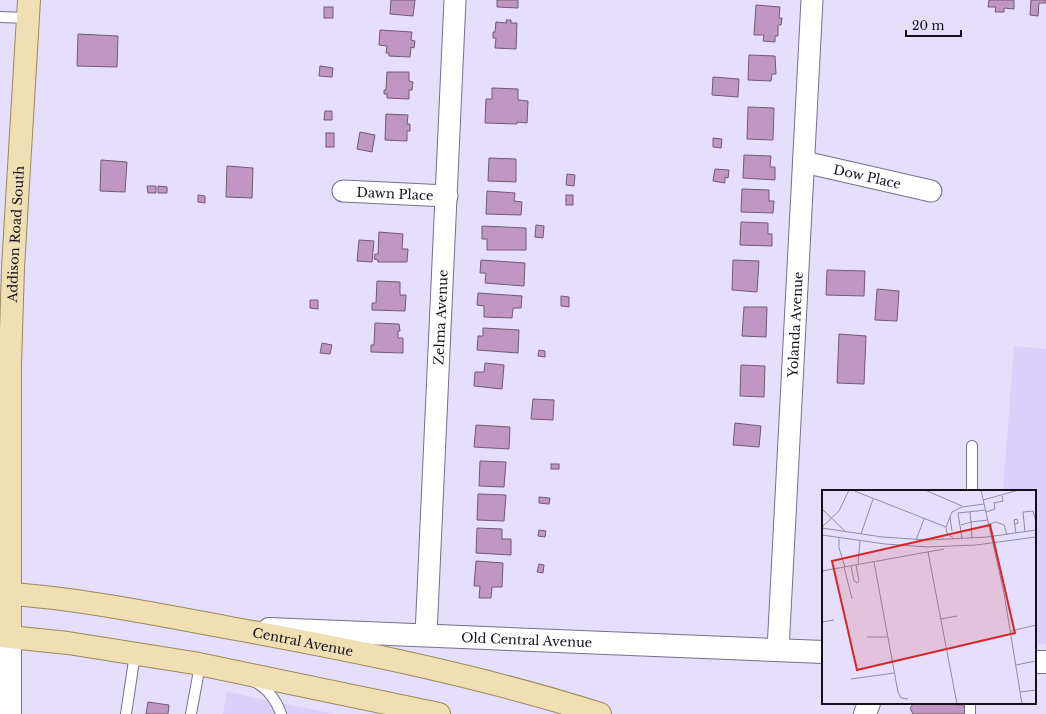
<svg xmlns="http://www.w3.org/2000/svg" width="1046" height="714" viewBox="0 0 1046 714" font-family="'Libre Baskerville',serif">
	<rect width="100%" height="100%" fill="#e5dffb"/>
	<g fill="#dad0fb">
		<path d="M1014 346 1046 349V644L1035 643V491H1003Z"/>
		<path d="M227 692 335 714H223Z"/>
	</g>
	<g fill="#c096c2" stroke="#725a73">
		<path d="M391 0H415L413 16 390 14Z"/>
		<path d="M497 0H518V8L497 7Z"/>
		<path d="M989 0H1014V9L1004 8V12H995L996 7H988Z"/>
		<path d="M1031 0H1046V3H1039L1038 16 1030 15Z"/>
		<path d="M756 5 780 7 779 18H782L781 25H778V36H775V42L763 41 764 35H754Z"/>
		<rect x="324" y="7" width="9" height="11"/>
		<path d="M506 20H511V23H517L516 49 495 48 496 38H493V32H495L496 22 507 23Z"/>
		<path d="M380 30 412 32 411 40 415 41 414 48 411 47 410 57 389 56V53H386L387 46 379 45Z"/>
		<path d="M78 34 118 36 117 67 77 66Z"/>
		<path d="M749 55 775 56 776 74H772L771 81 748 80Z"/>
		<path d="M320 66 333 68 332 77 319 76Z"/>
		<path d="M387 72H409V81L413 82 412 90H409V99L387 98V94H384V90H386Z"/>
		<path d="M713 77 739 79 738 97 712 95Z"/>
		<path d="M492 88 518 89V100L528 101 527 123 517 122V124L485 123 486 99H492Z"/>
		<path d="M748 107 774 108 773 140 747 139Z"/>
		<path d="M325 111H332V120H324Z"/>
		<path d="M386 114 408 115 407 124H410V131H407V141L385 140Z"/>
		<path d="M360 132 375 135 372 152 357 149Z"/>
		<rect x="326" y="133" width="8" height="14"/>
		<path d="M713 138 722 139 721 148 713 147Z"/>
		<path d="M744 155 771 156 770 167H775V180L743 178Z"/>
		<path d="M489 158 516 159V182L488 181Z"/>
		<path d="M101 160 127 162 125 192 100 191Z"/>
		<path d="M227 166 253 168 252 198 226 197Z"/>
		<path d="M715 169 729 170 728 178 725 177V183L713 181Z"/>
		<path d="M567 174 575 175 574 186 566 185Z"/>
		<path d="M147 186H156V193H148Z"/>
		<path d="M158 186 167 187V193H158Z"/>
		<path d="M742 189 769 190V201H774L773 213 741 212Z"/>
		<path d="M487 191 515 193 514 201 522 202 521 215 486 214Z"/>
		<path d="M198 195 205 196V203L198 202Z"/>
		<rect x="566" y="195" width="7" height="10"/>
		<path d="M741 222 768 223V234H772V246L740 245Z"/>
		<path d="M536 225 544 226 543 238 535 237Z"/>
		<path d="M482 226 526 228V250H487V239H482Z"/>
		<path d="M379 232 403 234 402 249H408L407 262H378V260L374 259 375 254H378Z"/>
		<path d="M359 240 374 241 372 262 357 261Z"/>
		<path d="M481 260 525 263 524 286 485 283 486 273H480Z"/>
		<path d="M733 260 759 261 757 292 732 290Z"/>
		<path d="M827 270 865 271 864 296 826 295Z"/>
		<path d="M377 281 400 282V295H406L405 311 372 310V303H376Z"/>
		<path d="M877 289 899 291 897 321 875 320Z"/>
		<path d="M478 293 522 296 521 308H513L512 318 484 317V306L477 305Z"/>
		<path d="M561 296 569 297V307L561 306Z"/>
		<path d="M310 300H318V309L310 308Z"/>
		<path d="M744 307H767L766 337 742 336Z"/>
		<path d="M375 323 399 324 400 331H398V338H403V353L371 352V345H374Z"/>
		<path d="M483 328 519 330 518 353 477 350 478 336H483Z"/>
		<path d="M839 334 866 336 864 384 837 383Z"/>
		<path d="M322 343 332 345 330 354 320 353Z"/>
		<path d="M539 350 545 351V357L538 356Z"/>
		<path d="M485 363 504 365 502 389 474 386 475 372H484Z"/>
		<path d="M741 365 765 366 764 397 740 396Z"/>
		<path d="M533 399 554 400 553 420 531 419Z"/>
		<path d="M735 423 761 426 759 447 733 445Z"/>
		<path d="M476 425 510 427 509 449 474 447Z"/>
		<path d="M480 461 506 462 504 487 479 486Z"/>
		<rect x="551" y="464" width="8" height="5"/>
		<path d="M478 494 506 495 504 521 477 520Z"/>
		<path d="M539 497 550 498 549 504 539 503Z"/>
		<path d="M477 528 502 529V539H511V555L476 553Z"/>
		<path d="M539 530 546 531 545 537 538 536Z"/>
		<path d="M476 561 503 563 502 587H492L491 598H479L480 586H474Z"/>
		<path d="M539 564 544 565 543 573 537 572Z"/>
		<path d="M148 702 169 705 168 714H146Z"/>
		<path d="M914 703 964 705 965 714H913L910 708Z"/>
	</g>
	<g fill="none" stroke-linecap="round" stroke-linejoin="round">
		<defs>
			<g id="lane">
				<path d="M0 17 28 18"/>
				<path d="M972 491V446"/>
				<path d="M255 682C267 688 277 701 281 714"/>
				<path d="M970 703V714"/>
				<path d="M126 714 135 654"/>
				<path d="M191 714 200 665"/>
			</g>
			<g id="street">
				<path id="s1" d="M804 162 931 191"/>
				<path id="s2" d="M343 191 447 196"/>
				<path id="s3" d="M426 635 455 0"/>
				<path id="s4" d="M778 650 812 0"/>
			</g>
			<g id="secondary">
				<path id="s5" d="M269 629 823 652"/>
				<path d="M1035 662H1046"/>
				<path d="M10 714V636"/>
				<path d="M865 714 869 703"/>
			</g>
			<g id="primary">
				<path id="s6" d="M0 593C76 598 151 613 225 627 352 650 478 675 600 714"/>
				<path d="M0 636 68 643 194 663 439 714"/>
				<path id="s7" d="M10 636V365L13 268 29 0"/>
			</g>
		</defs>
		<use href="#lane" stroke="#766f8e" stroke-width="12"/>
		<use href="#street" stroke="#766f8e" stroke-width="23"/>
		<use href="#secondary" stroke="#766f8e" stroke-width="24"/>
		<use href="#primary" stroke="#9b895c" stroke-width="24"/>
		<use href="#lane" stroke="#fff" stroke-width="10"/>
		<use href="#street" stroke="#fff" stroke-width="21"/>
		<use href="#secondary" stroke="#fff" stroke-width="22"/>
		<use href="#primary" stroke="#efdfb2" stroke-width="22"/>
	</g>
	<g text-anchor="middle" stroke-width="3.5" stroke-linejoin="round" paint-order="stroke">
		<g font-size="13" fill="#13101c" stroke="#e5dffb">
			<text dy="5" stroke="none"><textPath href="#s1" startOffset="65">Dow Place</textPath></text>
			<text dy="5" stroke="none"><textPath href="#s2" startOffset="52">Dawn Place</textPath></text>
			<text dy="5" stroke="none"><textPath href="#s7" startOffset="402">Addison Road South</textPath></text>
			<text dy="5" stroke="none"><textPath href="#s3" startOffset="318">Zelma Avenue</textPath></text>
			<text dy="5" stroke="none"><textPath href="#s4" startOffset="326">Yolanda Avenue</textPath></text>
			<text dy="5" stroke="none"><textPath href="#s5" startOffset="258">Old Central Avenue</textPath></text>
			<text dy="5" stroke="none"><textPath href="#s6" startOffset="307">Central Avenue</textPath></text>
		</g>
	</g>
	<g transform="translate(822 490)">
		<rect width="214" height="214" fill="#e5dffb"/>
		<path fill="none" stroke="#918ca2" stroke-width="1" d="M30 0 124 37M103 0 140 16M159 0 182 103 200 214M161 10 197 0M0 19 24 42M164 22 173 19 172 13 181 11 180 6M128 27 130 41M167 34 174 32 182 35 185 45M193 34 196 33 195 29 192 30 194 43M139 35 149 32 148 22M0 37 17 21 27 0M0 38 60 47 106 50 165 47 214 40M203 42 201 22 211 21 214 32M39 44 51 9M0 45 63 54 106 57 154 55 214 47M17 48V58L23 77M131 48 125 43 124 37 130 22 140 17 162 14M150 48 149 32 166 30M140 49 136 23 164 20M94 50 102 29M106 62 135 214M52 72 76 202 79 208 86 209M36 75 38 50M29 76 32 91 35 93 37 91 34 75M22 77 30 109M0 81 122 59M119 129 135 126M0 132 12 130M189 141 214 135M45 147H66M194 175 214 171M29 189 72 183M198 202 214 200"/>
		<path fill="#d62828" fill-opacity="0.15" stroke="#d62828" stroke-width="2" d="M168 35 193 143 35 180 10 71Z"/>
		<rect width="214" height="214" fill="none" stroke="#13101c" stroke-width="2"/>
	</g>
	<path d="M906 30v6h55v-6" fill="none" stroke="#13101c" stroke-width="2"/>
	<text x="912" y="30" font-size="12" fill="#13101c" stroke="#e5dffb" stroke-width="3" paint-order="stroke">20 m</text>
</svg>
